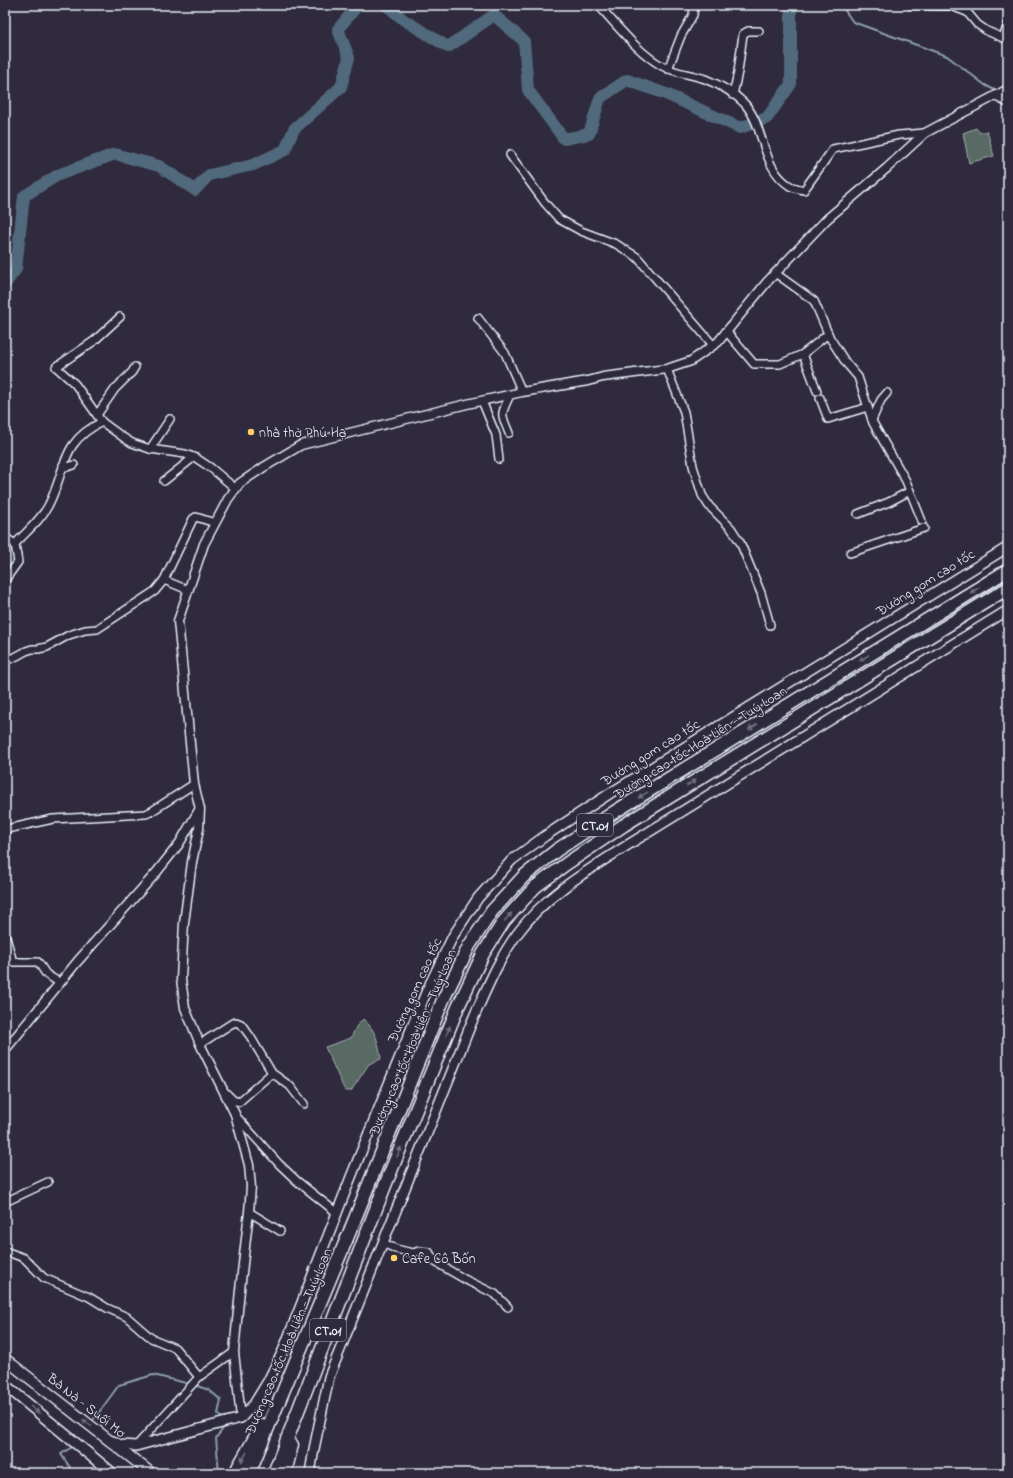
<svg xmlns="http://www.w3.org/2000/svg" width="1013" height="1478" viewBox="0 0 1013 1478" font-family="'Indie Flower',sans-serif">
	<rect width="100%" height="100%" fill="#2f2a3d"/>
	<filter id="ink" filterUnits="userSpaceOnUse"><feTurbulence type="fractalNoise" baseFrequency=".025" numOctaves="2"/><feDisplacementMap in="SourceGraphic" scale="8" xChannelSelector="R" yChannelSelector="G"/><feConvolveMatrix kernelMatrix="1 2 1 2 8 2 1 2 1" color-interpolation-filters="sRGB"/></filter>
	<g filter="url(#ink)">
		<g fill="#596b63" stroke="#a0aeae">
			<path d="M976 128 980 133 987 131 994 156 969 163 963 133Z"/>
			<path d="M363 1019C377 1031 378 1042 381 1059L369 1064 351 1091H345L325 1047 351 1038 356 1027Z"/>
		</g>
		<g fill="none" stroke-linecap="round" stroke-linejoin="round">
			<g stroke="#8d9fad" stroke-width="2">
				<path d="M841 5 853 22 947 56 985 85 998 92"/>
				<path d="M197 1386 209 1390 221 1400 218 1414 224 1419"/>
				<path d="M94 1419 119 1385 153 1375 186 1383"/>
				<path d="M68 1473 71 1469 61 1454 72 1447"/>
				<path d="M219 1473 216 1438 223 1429"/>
			</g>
			<g stroke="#51697b" stroke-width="12">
				<path d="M386 5 404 20 448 47 494 15 524 41 528 90 564 139 589 134 600 98 627 80 666 94 740 128 767 118 791 84V5"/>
				<path d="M5 284 16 269 24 196 58 175 115 154 159 166 195 190 209 175 253 165 285 150 294 129 341 87 349 58 338 29 358 5"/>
			</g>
			<defs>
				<g id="minor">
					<path d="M598 5C617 25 637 52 662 66 675 73 690 74 705 79 718 84 734 93 744 103 766 127 760 167 790 186 794 188 800 189 804 190L833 149 899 135 925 133"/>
					<path d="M911 5 951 6 967 12 977 24 987 31 1003 38 1008 24"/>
					<path d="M668 69 681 36 693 15 694 7"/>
					<path d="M733 95 738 72 743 34 748 31H759"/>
					<path d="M994 96 1008 103"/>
					<path d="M510 155 545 203 559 219 581 231 616 244 637 257 713 345"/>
					<path d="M775 273 814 301 830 338 846 363 858 377 873 423 906 481 922 521"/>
					<path d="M120 317 94 341 56 367 75 384 102 422 124 438 132 443 150 449 185 454 196 458 211 468 236 489"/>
					<path d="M478 318 505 353 522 392"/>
					<path d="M726 331 754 364H780L803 354"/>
					<path d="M667 369 684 412 693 466 702 495 709 506 731 528 740 542 761 593 770 625"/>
					<path d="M817 391 803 354 828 334"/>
					<path d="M820 398 828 419 868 407"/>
					<path d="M482 401 496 435 499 459"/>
					<path d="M97 415 115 389 132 372 135 367"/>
					<path d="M872 420 881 400 887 393"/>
					<path d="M509 433C500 412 501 415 510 395"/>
					<path d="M150 449 170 419"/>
					<path d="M63 465 67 467 74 465"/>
					<path d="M164 481 194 457"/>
					<path d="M858 514 889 502 910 491"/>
					<path d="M5 537 15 544C27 531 42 519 49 504 67 468 60 442 102 422"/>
					<path d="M850 553 924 528"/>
					<path d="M5 580 18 562 15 544"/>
					<path d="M164 580 193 519 196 517 215 523"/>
					<path d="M5 657 10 659 17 656 26 651 32 649H38L47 647 69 635 85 630 97 629 155 591 164 580 188 590"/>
					<path d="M7 829 53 819 146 814 152 811 194 784"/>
					<path d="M5 934 13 962H38L46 974 60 983"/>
					<path d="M200 1044 231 1024 236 1022 241 1024 250 1036 272 1073 290 1086 304 1104"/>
					<path d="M226 1093 233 1100 239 1102 272 1073"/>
					<path d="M235 1115 279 1164 297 1181 337 1213"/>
					<path d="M5 1202 48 1182"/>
					<path d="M249 1212 280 1231"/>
					<path d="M383 1243 396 1249 413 1253 419 1251 429 1252 435 1262 466 1280 495 1294 508 1307"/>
					<path d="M5 1251 24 1258 44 1278 89 1297 107 1308 127 1317 151 1338 175 1348 199 1377 234 1352"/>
					<path d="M136 1446 199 1377"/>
				</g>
				<g id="tertiary">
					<path d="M5 1050 77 962 156 873 179 844 199 810"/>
					<path d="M241 1418 234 1352 240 1290 249 1212 251 1187 249 1165 235 1114 200 1044 185 1008 181 979 184 923 192 862 199 829 200 809 194 784 178 621 204 544 228 499 240 483 264 467 301 445 467 404 522 392 588 381 603 377 667 369 691 361 718 342 767 282 827 219 887 168 925 133 1008 89"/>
				</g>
				<g id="secondary">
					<path d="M113 1441 121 1445 136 1446 241 1418 254 1404 268 1381 283 1351 351 1177 427 990 453 936 478 898 512 860 545 836 609 794 1008 547"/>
					<path d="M310 1473 314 1449 329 1377 473 1019C486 990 498 960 517 934 546 894 590 869 631 843L1008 610"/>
				</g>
				<g id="primary">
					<path d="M5 1359 151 1473"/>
					<path d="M5 1385 112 1473"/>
				</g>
				<g id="motorway">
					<path d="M235 1473 262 1425"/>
					<path d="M249 1473 350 1231 443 1000 469 946 492 911 524 876 557 850 616 811 1008 570"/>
					<path d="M274 1473 384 1188 458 1007 483 954 504 921 535 887 566 864 624 825 1008 588"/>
					<path d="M285 1473 292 1445"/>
				</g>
			</defs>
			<use href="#minor" stroke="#e8f1f8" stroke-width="10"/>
			<use href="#tertiary" stroke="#e8f1f8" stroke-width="11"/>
			<use href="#secondary" stroke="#e8f1f8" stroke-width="12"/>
			<use href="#primary" stroke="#e8f1f8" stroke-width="13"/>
			<use href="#motorway" stroke="#e8f1f8" stroke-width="15"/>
			<use href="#minor" stroke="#2f2a3d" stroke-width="7"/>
			<use href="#tertiary" stroke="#2f2a3d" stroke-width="8"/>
			<use href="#secondary" stroke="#2f2a3d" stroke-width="9"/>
			<use href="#primary" stroke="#2f2a3d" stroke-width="10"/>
			<use href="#motorway" stroke="#2f2a3d" stroke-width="12"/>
		</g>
		<defs><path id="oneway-solid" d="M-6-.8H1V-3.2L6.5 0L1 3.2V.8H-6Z"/></defs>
		<g fill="#70707e">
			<use href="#oneway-solid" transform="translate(975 590) rotate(148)"/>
			<use href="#oneway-solid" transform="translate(864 658) rotate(148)"/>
			<use href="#oneway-solid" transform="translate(753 727) rotate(148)"/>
			<use href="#oneway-solid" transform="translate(691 783) rotate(-32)"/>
			<use href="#oneway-solid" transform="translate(643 795) rotate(148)"/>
			<use href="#oneway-solid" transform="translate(508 917) rotate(-49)"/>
			<use href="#oneway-solid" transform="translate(448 1031) rotate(-68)"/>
			<use href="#oneway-solid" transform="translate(399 1152) rotate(-68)"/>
			<use href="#oneway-solid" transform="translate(35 1410) rotate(39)"/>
			<use href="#oneway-solid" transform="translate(87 1423) rotate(-142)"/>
			<use href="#oneway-solid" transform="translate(244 1457) rotate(120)"/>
		</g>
	</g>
	<g fill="#ffd166" stroke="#2f2a3d" stroke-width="1.5">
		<circle cx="251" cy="432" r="4"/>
		<circle cx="394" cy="1258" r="4"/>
	</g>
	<g text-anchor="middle" stroke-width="3" stroke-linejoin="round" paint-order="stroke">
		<g fill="#2f2a3d" stroke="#b0b5c0" stroke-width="1">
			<rect x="577" y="814" width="36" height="22" rx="3"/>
			<rect x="310" y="1319" width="36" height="22" rx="3"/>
		</g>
		<g font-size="13" font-weight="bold" fill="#e8f1f8">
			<text x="595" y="830">CT.01</text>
			<text x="328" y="1335">CT.01</text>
		</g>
		<g font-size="14" fill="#e8f1f8" stroke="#2f2a3d" text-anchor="start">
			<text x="259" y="437">nhà thờ Phú Hạ</text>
			<text x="402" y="1263">Cafe Cô Bốn</text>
		</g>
		<g font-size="14" fill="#e8f1f8" stroke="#2f2a3d">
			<text transform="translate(925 582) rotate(-32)" y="5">Đường gom cao tốc</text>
			<text transform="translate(700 742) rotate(-32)" y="5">Đường cao tốc Hoà Liên - Tuý Loan</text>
			<text transform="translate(650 752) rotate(-32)" y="5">Đường gom cao tốc</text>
			<text transform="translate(414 990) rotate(-66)" y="5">Đường gom cao tốc</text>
			<text transform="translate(412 1042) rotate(-67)" y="5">Đường cao tốc Hoà Liên - Tuý Loan</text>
			<text transform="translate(288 1341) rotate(-67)" y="5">Đường cao tốc Hoà Liên - Tuý Loan</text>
			<text transform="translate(87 1405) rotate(38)" y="5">Bà Nà - Suối Mơ</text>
		</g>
	</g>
	<rect width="1013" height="1478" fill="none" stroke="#2f2a3d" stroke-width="20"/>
	<rect x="10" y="10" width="993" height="1458" fill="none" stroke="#e8f1f8" stroke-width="1.5" filter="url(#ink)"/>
</svg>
